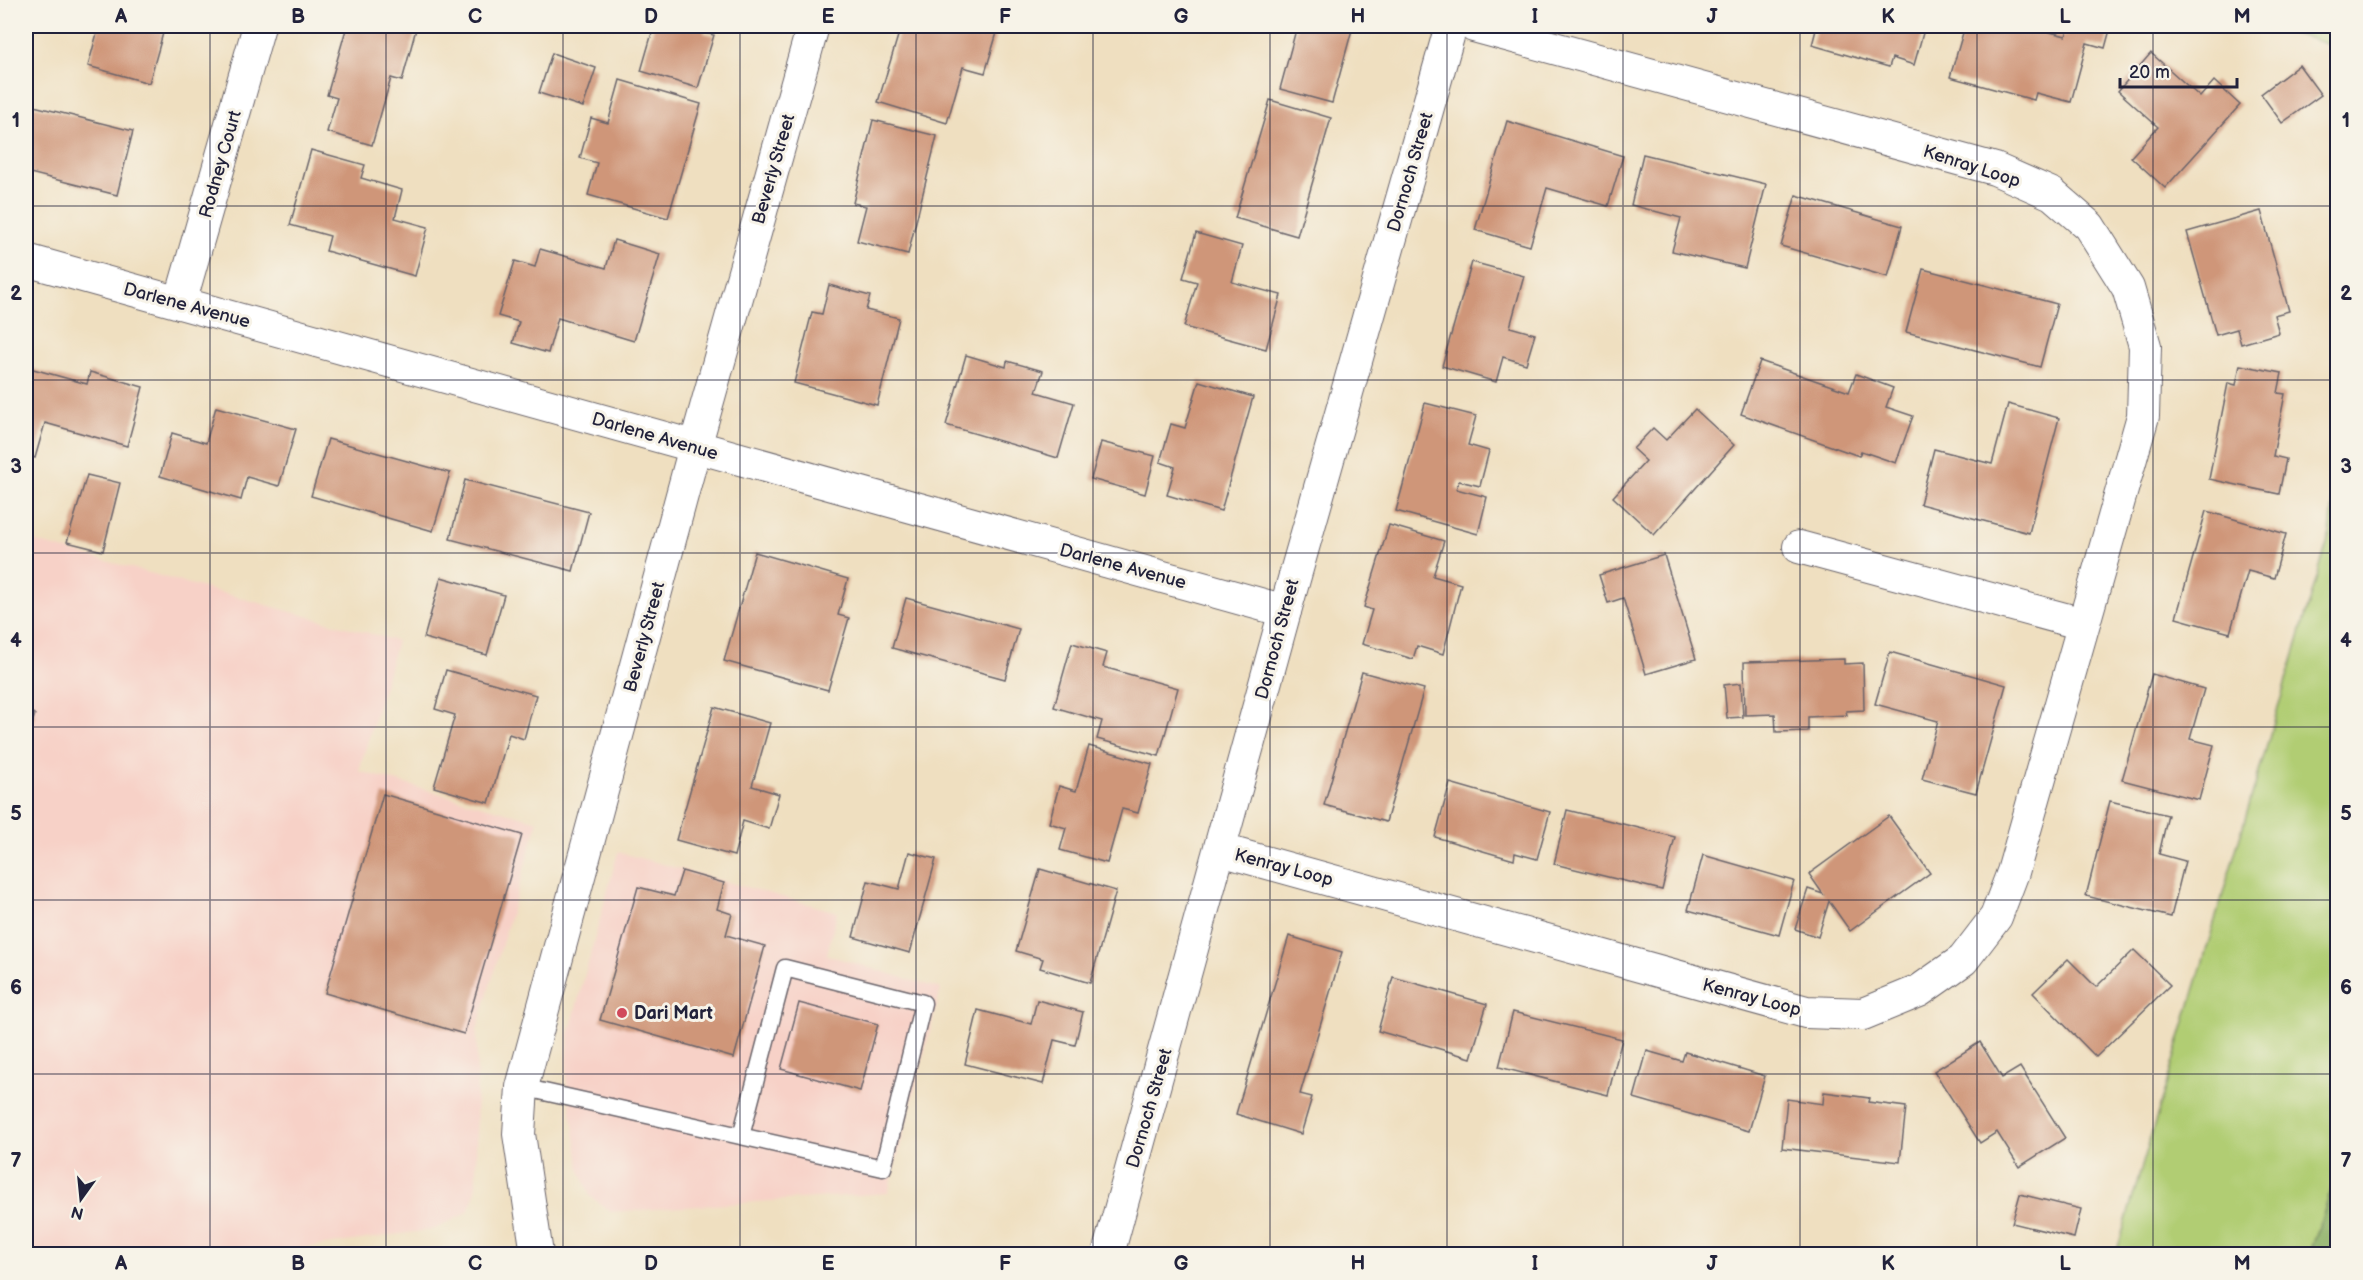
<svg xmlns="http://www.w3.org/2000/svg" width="2363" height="1280" viewBox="0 0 2363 1280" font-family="'Balsamiq Sans',sans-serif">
	<rect width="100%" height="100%" fill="#f7f3e8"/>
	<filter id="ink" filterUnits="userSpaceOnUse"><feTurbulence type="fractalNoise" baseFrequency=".0167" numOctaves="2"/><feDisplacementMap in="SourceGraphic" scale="12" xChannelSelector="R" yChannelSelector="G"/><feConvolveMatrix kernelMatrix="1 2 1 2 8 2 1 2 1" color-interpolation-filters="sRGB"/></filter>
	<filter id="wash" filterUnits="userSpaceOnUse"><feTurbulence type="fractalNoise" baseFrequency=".008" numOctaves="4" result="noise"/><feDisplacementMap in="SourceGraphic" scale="24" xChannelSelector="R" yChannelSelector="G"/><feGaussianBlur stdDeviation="1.35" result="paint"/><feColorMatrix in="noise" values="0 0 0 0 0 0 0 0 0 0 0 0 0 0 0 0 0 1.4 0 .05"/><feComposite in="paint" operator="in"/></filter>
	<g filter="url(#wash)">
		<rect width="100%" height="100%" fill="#efdfc0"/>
		<g fill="#f7d1c7">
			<path d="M26 539 397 641 359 771 538 821 477 1030 476 1190 468 1212 435 1229 263 1254H26Z"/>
			<path d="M618 852 837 912 827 955 941 989 888 1193 611 1212 590 1196 580 1171 566 1078 569 1034Z"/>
		</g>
		<g fill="#b1cd73" stroke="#6a7857" stroke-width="1.5">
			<path d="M2268 26H2337V47Z"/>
			<path d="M2337 463V1173L2310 1254H2116L2330 533Z"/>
		</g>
		<path fill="#8cb065" stroke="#576950" stroke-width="1.5" d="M2337 1173V1254H2310Z"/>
		<g id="blocks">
			<g fill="#cf9679">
				<path d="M99 26H165L149 83 88 66Z"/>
				<path d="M347 26H405L416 29 402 81 391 78 372 145 327 132 337 98 327 95Z"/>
				<path d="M654 26H706L704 33 714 35 698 88 641 71Z"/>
				<path d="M901 26H999L985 73 963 67 947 123 878 102Z"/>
				<path d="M1297 26H1353L1332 103 1280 89Z"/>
				<path d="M1817 26H1925L1914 65 1892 58 1889 67 1812 45Z"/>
				<path d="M1965 26H2026L2066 36 2069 26H2111L2105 48 2087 43 2071 102 2036 93 2034 100 1950 77Z"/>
				<path d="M552 53 596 68 583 107 539 93Z"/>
				<path d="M2151 53 2200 97 2214 81 2240 105 2165 188 2131 157 2158 127 2118 91Z"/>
				<path d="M2299 65 2321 95 2282 123 2261 94Z"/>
				<path d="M620 80 701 104 668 218 588 195 597 163 580 158 591 118 608 123Z"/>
				<path d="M1270 100 1331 118 1297 236 1235 218Z"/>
				<path d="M26 104 133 131 117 195 26 172Z"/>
				<path d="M873 120 937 136 908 254 857 241 866 206 853 203Z"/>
				<path d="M1507 121 1623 156 1608 206 1547 188 1530 246 1475 230Z"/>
				<path d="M311 150 365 165 361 178 402 190 395 218 428 227 415 276 326 251 330 236 290 225Z"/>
				<path d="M1643 154 1766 184 1745 268 1672 251 1681 218 1631 205Z"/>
				<path d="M1796 195 1902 226 1888 277 1781 246Z"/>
				<path d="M2261 211 2289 311 2274 315 2279 333 2241 344 2237 329 2216 335 2187 232Z"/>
				<path d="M1196 233 1242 246 1232 282 1281 295 1266 349 1184 327 1197 282 1183 278Z"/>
				<path d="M614 240 660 254 634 341 558 318 548 353 513 343 519 322 498 316 515 261 535 267 540 249 606 268Z"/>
				<path d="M1472 262 1524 276 1510 327 1535 334 1526 364 1503 357 1496 382 1442 366Z"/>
				<path d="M1923 269 2057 304 2040 367 1906 332Z"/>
				<path d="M829 285 870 296 866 310 899 318 877 405 794 383 812 312 822 314Z"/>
				<path d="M966 355 1006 367 1007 361 1043 371 1036 392 1074 403 1058 458 946 425Z"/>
				<path d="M1760 361 1849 392 1856 374 1893 388 1886 407 1913 416 1896 463 1861 451 1859 456 1741 414Z"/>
				<path d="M2240 365 2282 373 2278 393 2285 394 2273 456 2286 459 2279 494 2209 479 2228 383 2236 385Z"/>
				<path d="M26 367 87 384 90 372 143 387 127 446 45 423 35 458 26 455Z"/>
				<path d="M1199 381 1253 397 1221 511 1167 495 1175 467 1160 462 1171 424 1185 428Z"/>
				<path d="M1425 403 1476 416 1468 445 1489 451 1480 486 1459 481 1456 489 1487 497 1478 534 1396 511Z"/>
				<path d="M2008 404 2059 418 2029 533 1920 504 1934 449 1992 464Z"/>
				<path d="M216 407 296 429 279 486 247 477 241 500 160 476 172 433 206 443Z"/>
				<path d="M1695 409 1734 445 1654 535 1613 497 1646 461 1633 449 1653 428 1666 440Z"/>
				<path d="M328 439 450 473 433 531 311 496Z"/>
				<path d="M1101 442 1155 456 1145 494 1091 479Z"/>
				<path d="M87 475 120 483 103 551 67 542Z"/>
				<path d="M465 480 589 512 573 571 450 539Z"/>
				<path d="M2206 511 2286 534 2274 578 2248 571 2230 633 2176 618Z"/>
				<path d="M1389 525 1444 541 1433 576 1461 584 1443 654 1417 646 1413 659 1362 644 1372 610 1364 607Z"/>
				<path d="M755 552 848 579 838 615 849 618 828 690 724 661Z"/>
				<path d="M1664 555 1696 659 1646 674 1623 598 1608 603 1599 575Z"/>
				<path d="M441 577 504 595 487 655 424 638Z"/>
				<path d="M906 598 1019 629 1005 679 892 648Z"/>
				<path d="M1072 643 1107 653 1103 667 1178 688 1159 756 1097 739 1102 721 1054 707Z"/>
				<path d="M1890 652 2006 685 1976 793 1922 779 1938 721 1875 704Z"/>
				<path d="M1844 659V664L1863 663 1864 710 1846 711 1847 715 1808 717V731L1776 732 1775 714 1745 715 1744 662Z"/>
				<path d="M446 670 536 695 524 739 509 734 489 803 434 787 455 715 435 709Z"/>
				<path d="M1362 672 1424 689 1386 822 1324 805Z"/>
				<path d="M2152 674 2204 689 2190 739 2214 745 2199 800 2122 780Z"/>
				<path d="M1741 683 1743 717 1727 718 1724 685Z"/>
				<path d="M714 707 770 723 752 786 779 794 769 829 743 821 734 856 676 840Z"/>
				<path d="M26 711 35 714 26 745Z"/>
				<path d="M1089 746 1152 764 1138 813 1122 809 1107 863 1060 850 1066 828 1049 823 1059 786 1076 791Z"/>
				<path d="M1450 783 1550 812 1537 859 1515 853 1514 860 1435 837Z"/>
				<path d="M383 794 522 835 464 1034 325 993Z"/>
				<path d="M2110 801 2168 815 2159 854 2185 861 2171 917 2086 896Z"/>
				<path d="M1567 810 1675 837 1662 890 1554 864Z"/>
				<path d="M1889 816 1930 873 1850 931 1829 901 1818 937 1795 929 1808 889 1823 894 1809 874Z"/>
				<path d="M909 852 936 859 910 953 853 937 868 881 899 889Z"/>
				<path d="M1703 855 1794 881 1779 935 1688 910Z"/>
				<path d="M1040 869 1116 891 1090 983 1040 968 1043 959 1016 951Z"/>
				<path d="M682 871 724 883 717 909 732 914 726 935 765 946 734 1058 600 1020 638 887 674 896Z"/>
				<path d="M1289 936 1342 952 1300 1094 1312 1097 1301 1134 1236 1114Z"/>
				<path d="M2134 950 2170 985 2096 1057 2033 993 2068 959 2096 987Z"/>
				<path d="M1393 977 1487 1004 1471 1058 1378 1031Z"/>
				<path d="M1037 1000 1083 1012 1075 1045 1054 1040 1043 1084 965 1064 978 1010 1031 1024Z"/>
				<path d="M799 1003 878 1024 860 1091 781 1069Z"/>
				<path d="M1513 1012 1622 1039 1608 1095 1499 1067Z"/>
				<path d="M1980 1042 2002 1078 2020 1067 2065 1138 2019 1167 1997 1132 1980 1143 1934 1071Z"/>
				<path d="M1647 1051 1682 1061 1685 1052 1765 1076 1749 1131 1634 1098Z"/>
				<path d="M1824 1092 1869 1098 1868 1102 1906 1107 1900 1162 1782 1148 1787 1099 1823 1104Z"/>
				<path d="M2020 1194 2081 1209 2074 1238 2012 1223Z"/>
			</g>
		</g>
	</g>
	<g filter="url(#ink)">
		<use href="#blocks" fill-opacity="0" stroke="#6a646a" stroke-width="1.5"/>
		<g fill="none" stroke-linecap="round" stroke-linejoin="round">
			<defs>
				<path id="service" d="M522 1087 883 1168 923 1003 785 968 741 1136"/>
				<g id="minor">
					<path d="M26 260 1285 611"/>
					<path d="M180 303 259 26"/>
					<path d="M1799 547 2083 624"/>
					<path d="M1221 850 1806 1012 1863 1014 1919 991 1963 960 1996 917 2013 872 2143 416 2145 346 2128 288 2089 226 2052 194 1995 169 1474 26"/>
					<path d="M537 1254 519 1134 522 1087 695 447 813 26"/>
					<path d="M1108 1254 1285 611 1451 26"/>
				</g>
			</defs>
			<use href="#service" stroke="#6a646a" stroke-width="19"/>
			<use href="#minor" stroke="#6a646a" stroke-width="34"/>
			<use href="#service" stroke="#fff" stroke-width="16"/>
			<use href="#minor" stroke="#fff" stroke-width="32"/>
		</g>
	</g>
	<path fill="none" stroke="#22223b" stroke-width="1.5" stroke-opacity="0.55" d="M210 26V1254M386 26V1254M563 26V1254M740 26V1254M916 26V1254M1093 26V1254M1270 26V1254M1447 26V1254M1623 26V1254M1800 26V1254M1977 26V1254M2153 26V1254M26 206H2338M26 380H2338M26 553H2338M26 727H2338M26 900H2338M26 1074H2338"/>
	<circle fill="#d1495b" stroke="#f7f3e8" stroke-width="2" cx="622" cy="1013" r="6"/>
	<g text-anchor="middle" stroke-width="6" stroke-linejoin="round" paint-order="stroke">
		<g font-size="18" fill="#22223b" stroke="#f7f3e8">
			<text transform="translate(220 164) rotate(-74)" y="6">Rodney Court</text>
			<text transform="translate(1972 166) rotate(18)" y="6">Kenray Loop</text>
			<text transform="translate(773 169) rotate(-74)" y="6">Beverly Street</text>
			<text transform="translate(1410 172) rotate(-74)" y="6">Dornoch Street</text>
			<text transform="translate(187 305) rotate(15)" y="6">Darlene Avenue</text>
			<text transform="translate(655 436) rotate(16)" y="6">Darlene Avenue</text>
			<text transform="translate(1123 566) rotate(15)" y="6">Darlene Avenue</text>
			<text transform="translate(644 637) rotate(-75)" y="6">Beverly Street</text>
			<text transform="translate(1277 639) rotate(-75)" y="6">Dornoch Street</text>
			<text transform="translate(1284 867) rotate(15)" y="6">Kenray Loop</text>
			<text transform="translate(1752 997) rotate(15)" y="6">Kenray Loop</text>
			<text transform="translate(1149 1108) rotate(-74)" y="6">Dornoch Street</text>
		</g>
		<g font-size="18" font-weight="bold" fill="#22223b" stroke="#f7f3e8" text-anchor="start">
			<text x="634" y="1019">Dari Mart</text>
		</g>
	</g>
	<rect width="2363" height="1280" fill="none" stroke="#f7f3e8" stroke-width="66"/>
	<g transform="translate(81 1199) rotate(195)" stroke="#f7f3e8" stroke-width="4.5" paint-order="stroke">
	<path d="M0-4.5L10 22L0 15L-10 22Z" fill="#22223b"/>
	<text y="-9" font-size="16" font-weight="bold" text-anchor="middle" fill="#22223b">N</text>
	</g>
	<path d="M2120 78v9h117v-9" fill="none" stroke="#22223b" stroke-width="3"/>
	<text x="2129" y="78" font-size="18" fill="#22223b" stroke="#f7f3e8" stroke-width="4.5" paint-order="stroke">20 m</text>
	<rect x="33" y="33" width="2297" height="1214" fill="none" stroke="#22223b" stroke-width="2"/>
	<g font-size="20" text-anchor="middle" font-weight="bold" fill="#22223b">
		<text x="121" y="23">A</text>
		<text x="298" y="23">B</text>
		<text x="475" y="23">C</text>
		<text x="651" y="23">D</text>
		<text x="828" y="23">E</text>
		<text x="1005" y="23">F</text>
		<text x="1181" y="23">G</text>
		<text x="1358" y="23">H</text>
		<text x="1535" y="23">I</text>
		<text x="1712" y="23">J</text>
		<text x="1888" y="23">K</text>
		<text x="2065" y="23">L</text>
		<text x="2242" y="23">M</text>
		<text x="16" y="127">1</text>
		<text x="2346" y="127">1</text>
		<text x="16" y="300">2</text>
		<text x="2346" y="300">2</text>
		<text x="16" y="473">3</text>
		<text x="2346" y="473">3</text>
		<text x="16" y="647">4</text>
		<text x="2346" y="647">4</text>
		<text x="16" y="820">5</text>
		<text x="2346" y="820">5</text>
		<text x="16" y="994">6</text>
		<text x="2346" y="994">6</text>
		<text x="16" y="1167">7</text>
		<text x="2346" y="1167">7</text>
		<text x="121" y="1270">A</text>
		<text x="298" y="1270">B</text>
		<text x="475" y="1270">C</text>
		<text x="651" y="1270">D</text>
		<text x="828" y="1270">E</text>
		<text x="1005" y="1270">F</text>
		<text x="1181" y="1270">G</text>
		<text x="1358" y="1270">H</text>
		<text x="1535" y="1270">I</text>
		<text x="1712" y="1270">J</text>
		<text x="1888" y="1270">K</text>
		<text x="2065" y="1270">L</text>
		<text x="2242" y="1270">M</text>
	</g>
</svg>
